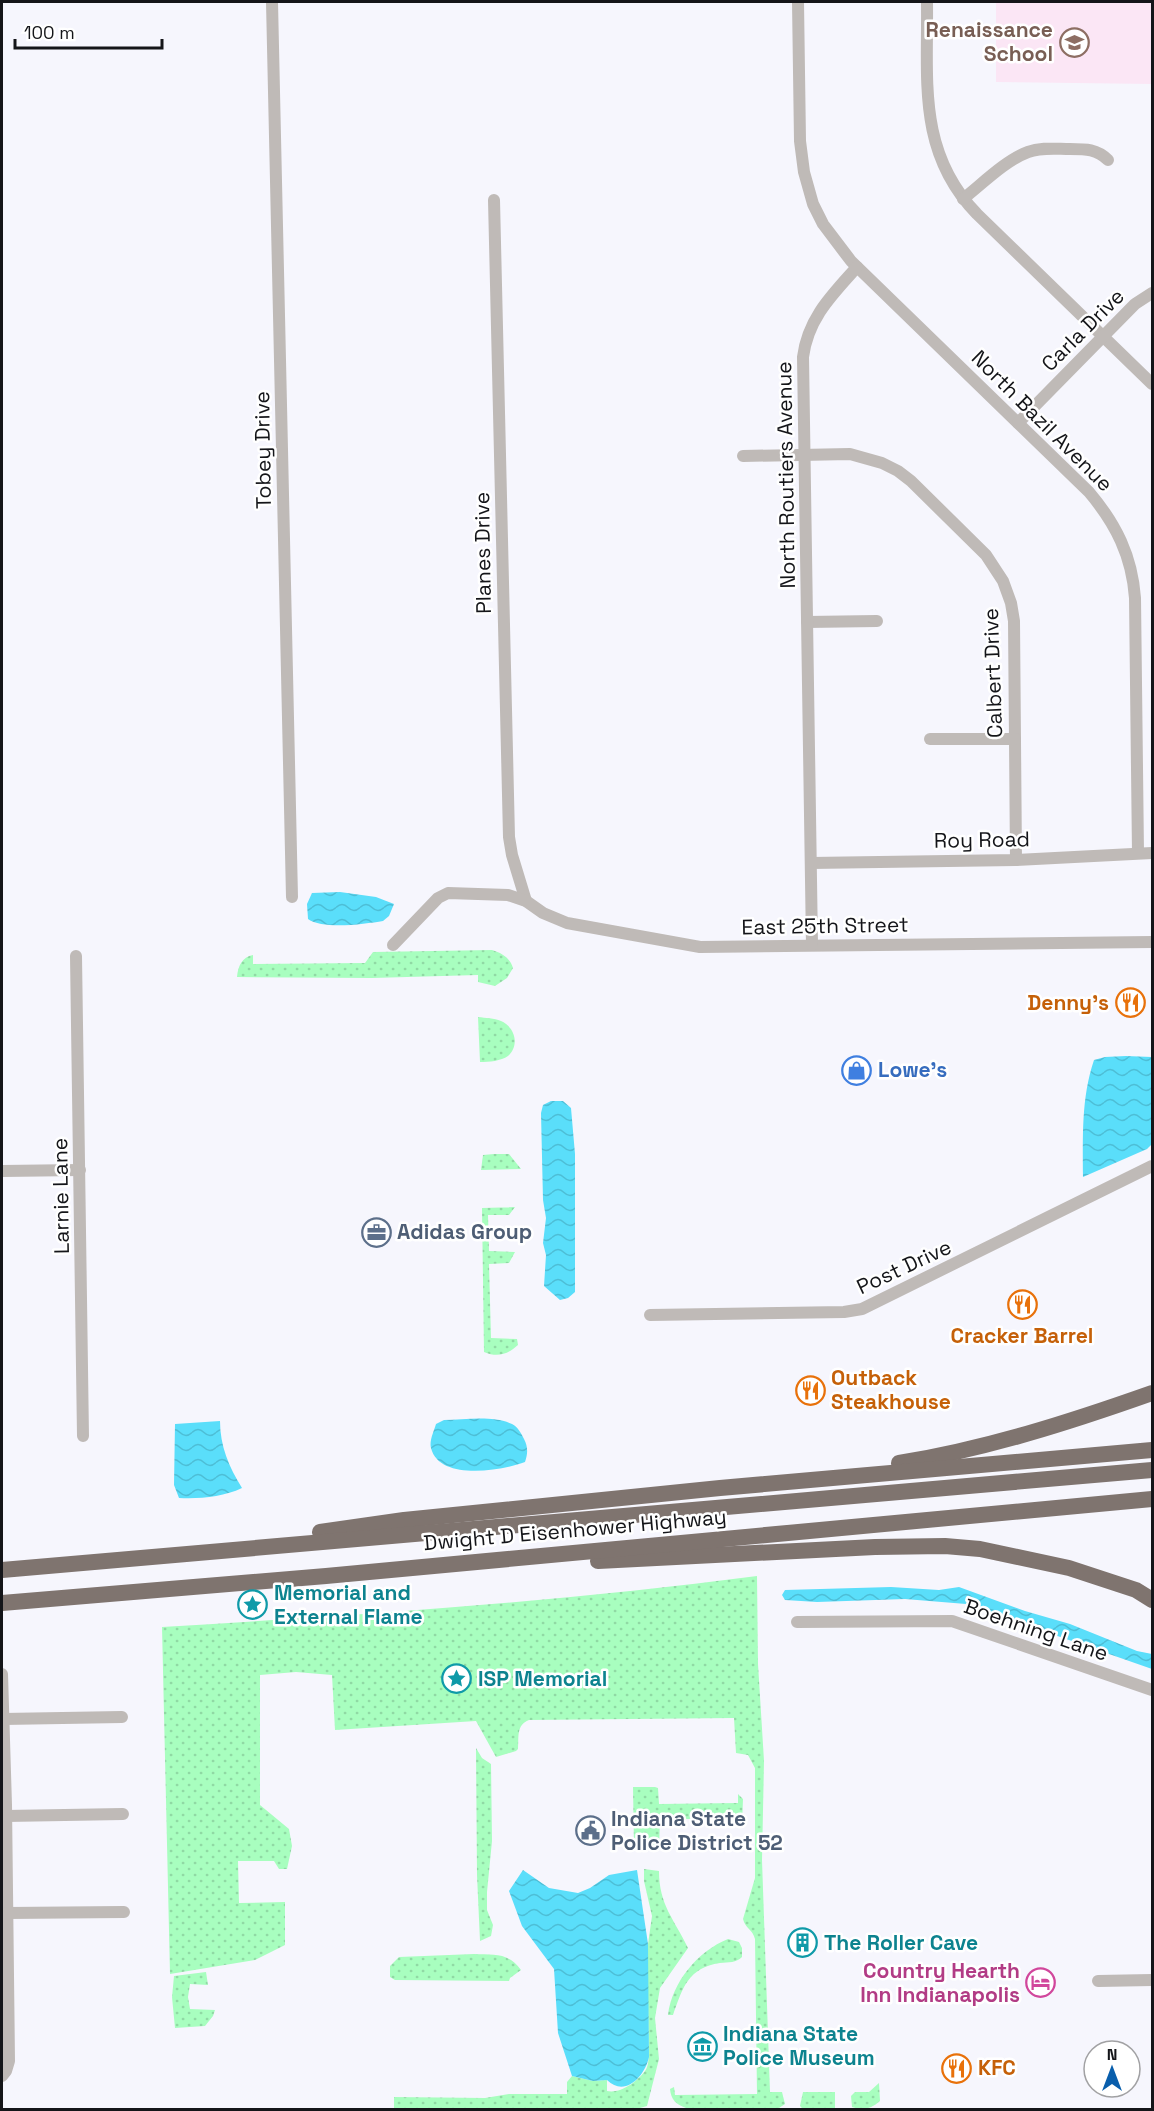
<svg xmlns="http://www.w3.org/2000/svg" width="1154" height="2111" viewBox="0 0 1154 2111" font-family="'Space Grotesk',sans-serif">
	<defs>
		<pattern id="grass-dots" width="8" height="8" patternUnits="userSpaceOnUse" patternTransform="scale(1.5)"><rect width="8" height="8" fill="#a8febf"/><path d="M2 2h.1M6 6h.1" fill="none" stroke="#90d9a4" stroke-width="1.8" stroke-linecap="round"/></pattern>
		<pattern id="water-waves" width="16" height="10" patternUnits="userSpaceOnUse" patternTransform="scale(1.5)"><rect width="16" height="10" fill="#5adefa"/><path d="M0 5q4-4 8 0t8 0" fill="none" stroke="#4dbed6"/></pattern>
	</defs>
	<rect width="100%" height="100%" fill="#f6f6fd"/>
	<path fill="#fbe6f5" d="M996 2H1152V84L996 82Z"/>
	<g fill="url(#grass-dots)">
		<path d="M492 950C502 953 510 958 513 968L507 978 495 986 478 982V975L372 978 237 977C238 966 242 957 253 955V964L365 963 373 952Z"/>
		<path d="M478 1017C486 1018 494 1018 501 1021 515 1027 520 1045 508 1056 501 1061 489 1062 480 1062Z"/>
		<path d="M494 1154H509L521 1169 481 1170 483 1155Z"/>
		<path d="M515 1207 509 1215H488L489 1251 515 1252 509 1263 489 1264 491 1338 517 1339 518 1345C508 1354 498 1358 484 1352L482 1208Z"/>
		<path d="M757 1576 758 1664 764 1761 762 1860 770 2092H782L785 2104 776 2110 686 2108C676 2104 671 2100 670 2089L674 2087 675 2095 757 2094 755 1939C753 1930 745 1928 743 1919L755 1878V1768L748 1755 736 1753 734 1718 529 1720C516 1725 519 1737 518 1749L516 1751 496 1757 476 1721 335 1730 332 1675 296 1672 260 1675V1805L289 1829 292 1846 287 1869H279L274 1861H238L239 1903 285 1902V1945L255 1960 170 1974 162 1627C361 1615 560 1602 757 1576Z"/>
		<path d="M476 1748 482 1758 491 1764 492 1841 487 1892V1910L493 1925 491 1936 480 1941 477 1875Z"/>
		<path d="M633 1787H655L658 1788 659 1804 738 1803V1794L743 1799 742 1824 738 1826 737 1819H660L659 1848H640V1846H634Z"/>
		<path d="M644 1869 659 1871C659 1905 674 1919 688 1948L660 1988 655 2018 659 2059 647 2106 633 2110H394V2097L485 2098 509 2094H567V2082L572 2076 593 2081 607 2080V2091C620 2094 637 2082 645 2071 648 2067 648 2062 649 2057L647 1951 652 1916 644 1881Z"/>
		<path d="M728 1939 739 1942 742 1948V1957C736 1963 729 1962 720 1963 688 1968 683 1987 673 2015H668C672 1982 698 1951 728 1939Z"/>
		<path d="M474 1954C494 1955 508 1952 521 1970L510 1978 509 1981 395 1980 390 1977V1966L399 1957Z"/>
		<path d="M206 1972 208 1985 190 1984 188 1997 190 2009 215 2010 213 2016 205 2026 175 2028 172 1997 174 1976Z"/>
		<path d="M879 2083 880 2101C871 2109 863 2111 852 2107L851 2096 855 2092H869Z"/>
		<path d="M803 2092H835V2109H803L800 2106Z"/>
	</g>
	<g fill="url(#water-waves)">
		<path d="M340 892 376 897 394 904 389 916 383 921C365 924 323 930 308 919L307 904 312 893Z"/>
		<path d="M1126 1056 1152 1057V1144L1147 1149 1083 1177C1083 1137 1081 1099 1094 1060L1105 1057Z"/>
		<path d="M551 1101H563L571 1108 575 1154V1292L568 1298 560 1300 544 1286 546 1255 543 1243 546 1218 543 1200 541 1113 543 1105Z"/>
		<path d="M444 1420C465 1420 492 1415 512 1424 518 1427 521 1433 524 1439 528 1447 528 1453 525 1462 501 1471 439 1481 431 1448 429 1441 434 1431 436 1424Z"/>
		<path d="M220 1421C220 1446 229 1467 242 1488 223 1497 200 1499 179 1498L174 1485 175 1424Z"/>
		<path d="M891 1587 939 1590 959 1587 1025 1611 1070 1624 1137 1651 1152 1654V1669L966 1604 905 1599 817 1602 785 1600 782 1595 785 1590Z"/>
		<path d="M523 1870 549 1888 578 1893 590 1888 609 1875 637 1870 648 1944 649 2057C645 2076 625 2098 607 2080L593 2081 572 2076 558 2033 554 1969 522 1926 509 1891Z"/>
	</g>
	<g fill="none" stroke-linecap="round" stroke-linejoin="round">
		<g stroke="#bfbab7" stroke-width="12">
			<path d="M272 2 292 897"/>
			<path d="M798 2 800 141 804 172 813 204 823 224 851 261 1089 492C1116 524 1132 556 1135 598L1138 853"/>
			<path d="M927 2C928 81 917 152 977 214L1152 384"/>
			<path d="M963 199C982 184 1006 160 1028 152 1041 147 1056 149 1070 149 1086 149 1097 149 1108 160"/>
			<path d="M494 200 509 837 512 855 526 901"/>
			<path d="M1018 423 1135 304 1152 293"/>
			<path d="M743 456 850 454 882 463 898 471 911 481 986 555 1003 581 1011 603 1014 621 1016 860"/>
			<path d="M807 622 877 621"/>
			<path d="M930 739H1015"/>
			<path d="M811 863 1016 860 1152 853"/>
			<path d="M393 945 438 898 448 893 508 895 526 901 543 913 567 923 700 947 1152 942"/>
			<path d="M812 945 803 357C808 318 832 295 857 267"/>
			<path d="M76 956 83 1436"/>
			<path d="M2 1171 80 1170"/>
			<path d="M650 1315 844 1312 862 1309 1152 1166"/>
			<path d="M797 1622 952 1621 1152 1690"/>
			<path d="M2 1674 6 1805 9 2061 6 2071 2 2076"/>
			<path d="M3 1719 122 1717"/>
			<path d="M6 1816 123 1814"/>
			<path d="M7 1913 124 1912"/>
			<path d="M1098 1981 1152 1980"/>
		</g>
		<g stroke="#7f746f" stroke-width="16">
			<path d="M899 1463C986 1449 1070 1422 1152 1393"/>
			<path d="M320 1532 404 1520 720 1488 1152 1450"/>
			<path d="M598 1561 875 1547 945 1546 980 1549 1069 1568 1136 1590 1152 1600"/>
			<path d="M2 1570 1152 1470"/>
			<path d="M2 1603 326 1576 1152 1499"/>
		</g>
	</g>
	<defs>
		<symbol id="school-ring" viewBox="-11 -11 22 22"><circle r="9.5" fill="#fff" stroke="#8d6e63" stroke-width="1.5"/><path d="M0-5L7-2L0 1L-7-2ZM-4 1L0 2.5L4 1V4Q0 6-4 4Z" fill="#8d6e63"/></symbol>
		<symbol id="restaurant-ring" viewBox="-11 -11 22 22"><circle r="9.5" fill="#fff" stroke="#e8710a" stroke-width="1.5"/><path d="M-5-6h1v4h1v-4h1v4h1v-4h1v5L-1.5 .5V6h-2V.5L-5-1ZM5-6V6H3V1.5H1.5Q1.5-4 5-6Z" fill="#e8710a"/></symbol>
		<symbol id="shop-ring" viewBox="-11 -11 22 22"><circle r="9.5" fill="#fff" stroke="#3f7fe0" stroke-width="1.5"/><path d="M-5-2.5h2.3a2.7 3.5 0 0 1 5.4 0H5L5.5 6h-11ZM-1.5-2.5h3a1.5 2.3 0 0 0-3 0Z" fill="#3f7fe0"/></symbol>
		<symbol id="office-ring" viewBox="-11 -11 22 22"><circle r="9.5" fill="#fff" stroke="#5c6f8a" stroke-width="1.5"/><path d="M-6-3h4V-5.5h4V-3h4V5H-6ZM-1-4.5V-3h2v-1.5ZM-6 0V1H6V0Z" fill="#5c6f8a"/></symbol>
		<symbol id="sight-ring" viewBox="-11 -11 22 22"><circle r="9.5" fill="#fff" stroke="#0f9aa8" stroke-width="1.5"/><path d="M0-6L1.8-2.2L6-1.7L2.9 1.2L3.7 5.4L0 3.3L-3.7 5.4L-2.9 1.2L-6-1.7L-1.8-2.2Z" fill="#0f9aa8"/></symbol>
		<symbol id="civic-ring" viewBox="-11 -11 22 22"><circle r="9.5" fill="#fff" stroke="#5c6f8a" stroke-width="1.5"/><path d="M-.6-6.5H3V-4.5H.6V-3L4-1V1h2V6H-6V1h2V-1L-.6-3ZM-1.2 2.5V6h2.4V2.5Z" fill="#5c6f8a"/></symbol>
		<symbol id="building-ring" viewBox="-11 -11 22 22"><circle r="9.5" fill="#fff" stroke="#0f9aa8" stroke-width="1.5"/><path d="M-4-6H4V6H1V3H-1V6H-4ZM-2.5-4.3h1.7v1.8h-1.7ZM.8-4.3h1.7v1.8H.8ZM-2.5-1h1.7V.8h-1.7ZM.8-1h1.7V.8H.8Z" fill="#0f9aa8"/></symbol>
		<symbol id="hotel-ring" viewBox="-11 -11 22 22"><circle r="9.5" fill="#fff" stroke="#d1479c" stroke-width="1.5"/><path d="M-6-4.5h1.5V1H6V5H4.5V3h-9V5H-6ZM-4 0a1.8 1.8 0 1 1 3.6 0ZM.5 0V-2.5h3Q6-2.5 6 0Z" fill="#d1479c"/></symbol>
		<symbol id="museum-ring" viewBox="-11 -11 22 22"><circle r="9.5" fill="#fff" stroke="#0f9aa8" stroke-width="1.5"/><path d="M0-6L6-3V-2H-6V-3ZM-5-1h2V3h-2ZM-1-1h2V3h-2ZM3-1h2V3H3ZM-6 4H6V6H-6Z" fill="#0f9aa8"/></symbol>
	</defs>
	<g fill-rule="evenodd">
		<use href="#school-ring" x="1058" y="26" width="33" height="33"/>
		<use href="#restaurant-ring" x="1114" y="986" width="33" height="33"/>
		<use href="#shop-ring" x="840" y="1054" width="33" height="33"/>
		<use href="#office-ring" x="360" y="1216" width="33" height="33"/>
		<use href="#restaurant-ring" x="1006" y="1288" width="33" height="33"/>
		<use href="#restaurant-ring" x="794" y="1374" width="33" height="33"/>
		<use href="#sight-ring" x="236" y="1588" width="33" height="33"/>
		<use href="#sight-ring" x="440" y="1662" width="33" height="33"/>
		<use href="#civic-ring" x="574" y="1814" width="33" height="33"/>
		<use href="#building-ring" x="786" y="1926" width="33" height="33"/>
		<use href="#hotel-ring" x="1024" y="1966" width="33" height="33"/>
		<use href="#museum-ring" x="686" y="2030" width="33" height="33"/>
		<use href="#restaurant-ring" x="940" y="2052" width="33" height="33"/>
	</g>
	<g text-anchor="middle" stroke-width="5" stroke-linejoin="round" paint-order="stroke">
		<g font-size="21" font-weight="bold" fill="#785e54" stroke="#fff" text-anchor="end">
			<text x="1053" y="37">Renaissance<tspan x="1053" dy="24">School</tspan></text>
		</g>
		<g font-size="21" fill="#141519" stroke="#fff">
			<text transform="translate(1083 330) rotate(-45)" y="7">Carla Drive</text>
			<text transform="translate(1042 421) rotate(45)" y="7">North Bazil Avenue</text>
			<text transform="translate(263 450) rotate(-91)" y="7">Tobey Drive</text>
			<text transform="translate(786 475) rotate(-91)" y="7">North Routiers Avenue</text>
			<text transform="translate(483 553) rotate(-91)" y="7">Planes Drive</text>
			<text transform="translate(993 673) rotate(-92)" y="7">Calbert Drive</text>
			<text transform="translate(982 840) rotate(-1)" y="7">Roy Road</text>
			<text transform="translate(825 926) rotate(-1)" y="7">East 25th Street</text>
			<text transform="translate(61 1196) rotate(-91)" y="7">Larnie Lane</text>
			<text transform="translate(904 1267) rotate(-25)" y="7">Post Drive</text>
			<text transform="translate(575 1530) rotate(-5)" y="7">Dwight D Eisenhower Highway</text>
			<text transform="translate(1036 1630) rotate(19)" y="7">Boehning Lane</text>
		</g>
		<g font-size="21" font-weight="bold" fill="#c56008" stroke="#fff" text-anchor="start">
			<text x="1109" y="1010" text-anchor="end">Denny's</text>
			<text x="1022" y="1343" text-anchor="middle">Cracker Barrel</text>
			<text x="831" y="1385">Outback<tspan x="831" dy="24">Steakhouse</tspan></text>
			<text x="978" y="2075">KFC</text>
		</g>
		<g font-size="21" font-weight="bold" fill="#366cbe" stroke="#fff" text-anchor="start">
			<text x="878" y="1077">Lowe's</text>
		</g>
		<g font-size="21" font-weight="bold" fill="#4e5e75" stroke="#fff" text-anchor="start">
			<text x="397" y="1239">Adidas Group</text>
			<text x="611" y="1826">Indiana State<tspan x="611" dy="24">Police District 52</tspan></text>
		</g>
		<g font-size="21" font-weight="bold" fill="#0d838f" stroke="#fff" text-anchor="start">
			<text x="274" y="1600">Memorial and<tspan x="274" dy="24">External Flame</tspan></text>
			<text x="478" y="1686">ISP Memorial</text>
			<text x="824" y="1950">The Roller Cave</text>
			<text x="723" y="2041">Indiana State<tspan x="723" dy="24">Police Museum</tspan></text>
		</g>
		<g font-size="21" font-weight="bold" fill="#b23c85" stroke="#fff" text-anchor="end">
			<text x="1020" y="1978">Country Hearth<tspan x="1020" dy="24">Inn Indianapolis</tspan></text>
		</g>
	</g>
	<rect width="1154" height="2111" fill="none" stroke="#141519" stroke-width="6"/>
	<g transform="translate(1112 2069)"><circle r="28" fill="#ffffff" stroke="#a1a1a3" stroke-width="1.5"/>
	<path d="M0-4.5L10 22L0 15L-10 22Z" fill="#095eac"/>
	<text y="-9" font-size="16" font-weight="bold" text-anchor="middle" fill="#141519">N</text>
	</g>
	<path d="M15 39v9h147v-9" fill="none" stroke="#141519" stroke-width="3"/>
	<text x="24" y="39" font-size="18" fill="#141519" stroke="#ffffff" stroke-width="4.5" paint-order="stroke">100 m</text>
</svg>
